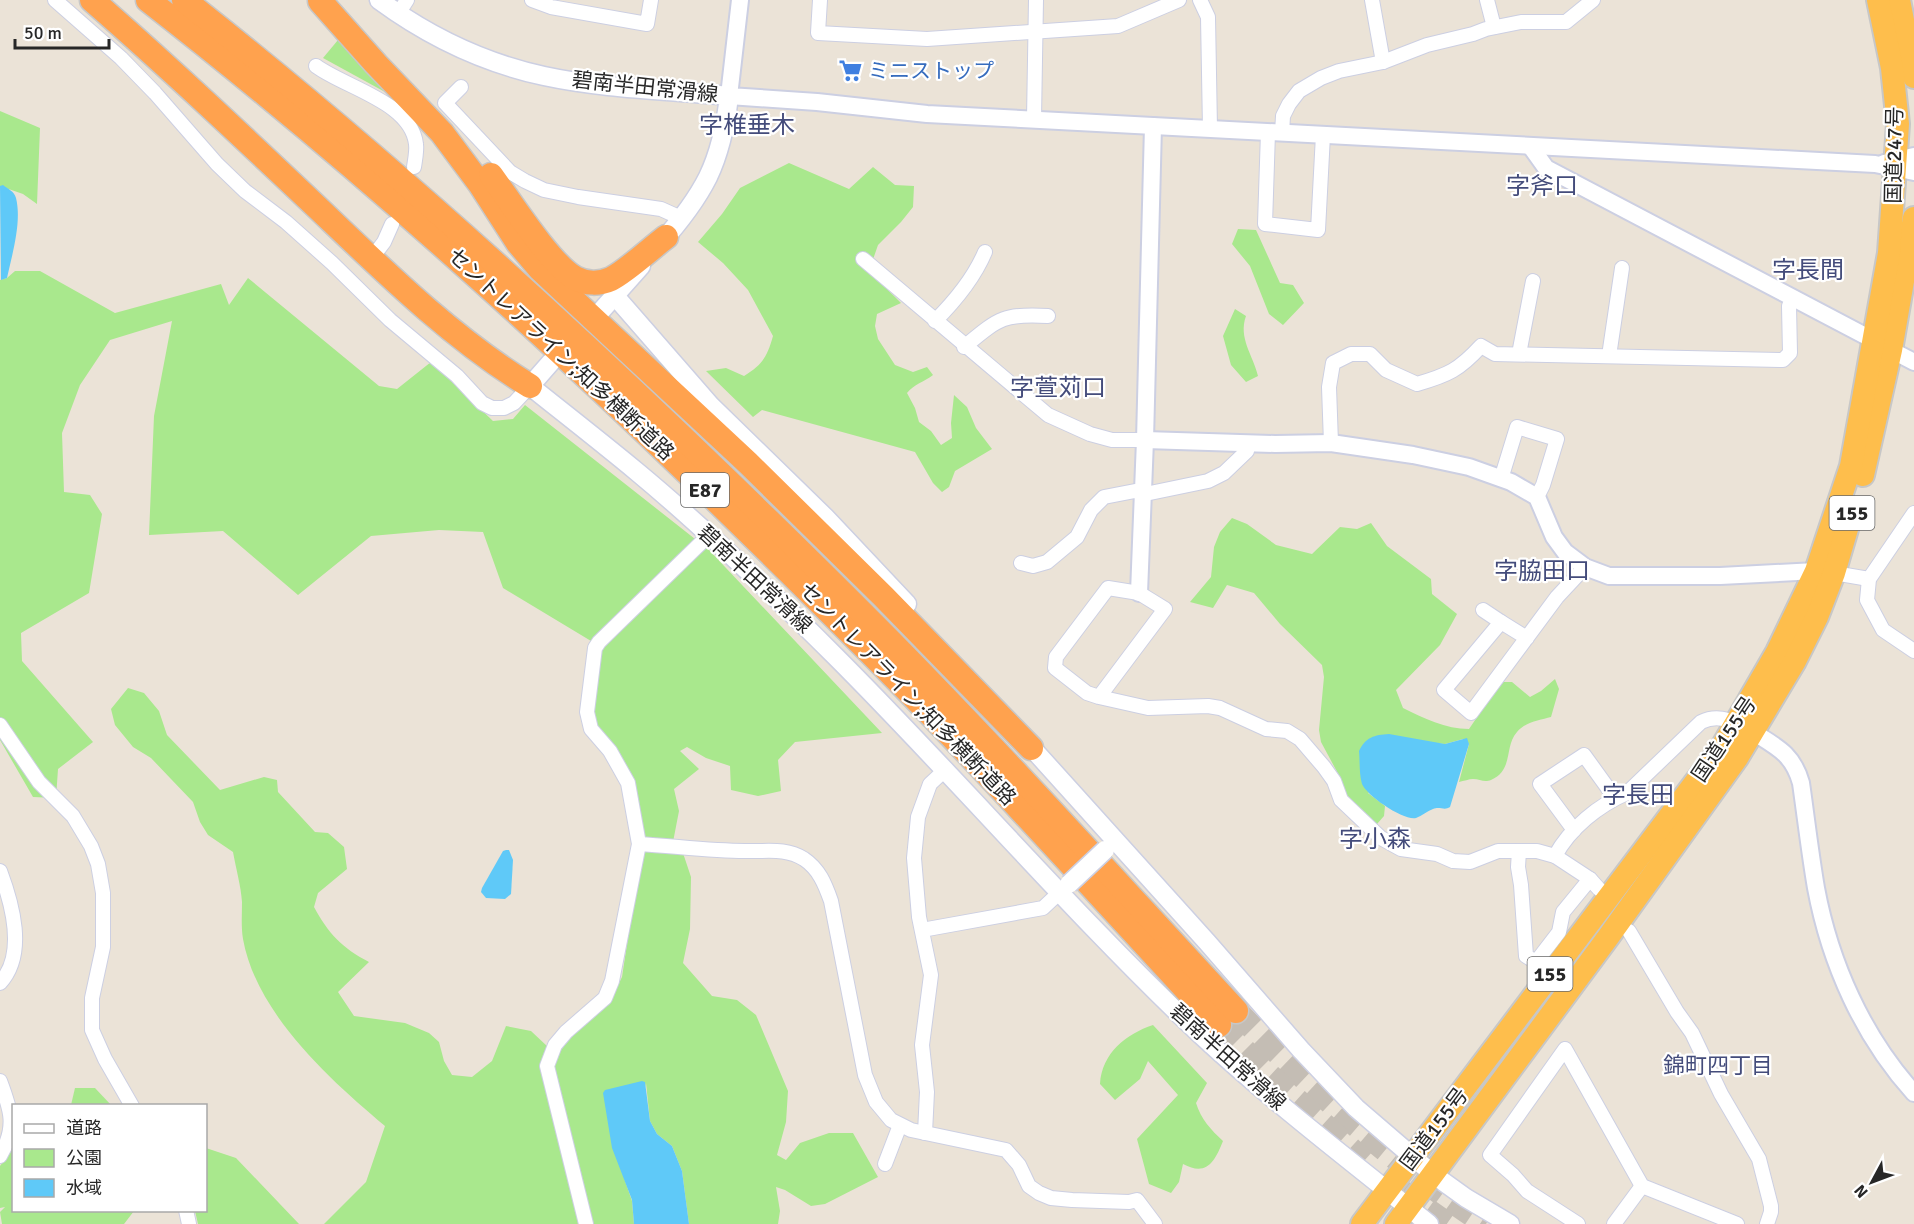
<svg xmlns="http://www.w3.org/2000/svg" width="1914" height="1224" viewBox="0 0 1914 1224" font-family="Signika,'Noto Sans JP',sans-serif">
	<rect width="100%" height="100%" fill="#ebe3d7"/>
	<g fill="#a9e88d">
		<path d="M338 40 396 98 323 58Z"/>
		<path d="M0 111 40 128 37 204 23 194 0 186Z"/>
		<path d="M789 163 849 189 873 167 895 185 914 186 913 207 901 222 878 245 869 271 901 303 877 314 875 326 878 339 895 365 913 372 927 367 933 375C924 382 914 384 907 393L915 408 919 422 931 431 941 445 952 438 951 423 954 395 967 407 976 428 992 449 955 471 949 487 942 492 933 483 915 452 762 410 753 417 706 371 726 368 744 376C763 364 767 357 773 336L748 290 723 263 698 242 722 214 740 188Z"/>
		<path d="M1238 229 1256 230 1280 283 1293 285 1304 303 1283 325 1269 314 1250 266 1232 244Z"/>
		<path d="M15 271H40L115 313 221 284 229 305 248 278 379 386 397 389 431 362 493 421 513 419 525 405 709 550 882 733 795 742 778 760 781 791 758 796 731 790 730 766 706 758 687 747 680 751 699 769 674 789 679 811 673 842 642 838 635 788 590 716 601 647 503 588 483 532 439 530 371 536 298 595 223 531 149 535 154 416 172 321 110 340 80 385 62 433 64 492 90 495 102 514 89 593 21 633 22 661 93 742 58 769 56 798 33 797 0 740V280L7 278Z"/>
		<path d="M1235 309 1246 316C1238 338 1253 355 1258 376L1246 382 1231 365 1223 336Z"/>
		<path d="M1232 518 1247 524 1276 545 1312 554 1340 527 1357 529 1371 523 1387 546 1431 579 1432 594 1457 614 1440 645 1396 690 1403 708C1423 718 1446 729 1469 729L1501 682H1512L1530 697 1541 691 1555 679 1559 689 1551 717C1540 720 1525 722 1517 732 1504 746 1514 770 1491 780 1484 783 1480 779 1473 779 1469 779 1464 781 1459 782L1469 744 1463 739 1445 744 1433 743 1368 793 1385 806 1384 816 1377 824 1366 821 1346 798 1342 781 1321 742 1319 730 1324 677 1322 665 1280 624 1254 593 1227 585 1213 608 1190 602 1211 577 1214 547 1220 532Z"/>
		<path d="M128 688 144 693 159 711 167 735 220 790 264 777 277 780 278 792 315 832 328 833 344 847 347 869 318 893 314 907C328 933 342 948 369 962L338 992 354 1016 405 1023 429 1033 439 1042 444 1061 452 1075 472 1077 492 1061 506 1026 531 1031 548 1047 580 1224H324L366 1182 385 1126C330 1080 256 1013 243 939 241 927 242 914 242 902 241 886 236 869 233 852L208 835 200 822 193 802 171 779 151 758 133 747 115 725 111 709Z"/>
		<path d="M641 851 683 853 691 877 690 929 683 963 712 996 737 1000 756 1015 788 1091 786 1122 777 1155 786 1160 800 1143 829 1133H853L878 1177 825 1204 811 1206 785 1190 776 1187 780 1211 778 1224H689L682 1171 672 1146 657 1134 650 1121 646 1083 624 1178 632 1201 634 1224H591L552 1070 557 1048 610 1001 622 977Z"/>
		<path d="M1153 1025 1207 1083 1196 1103C1201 1119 1211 1130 1223 1141 1215 1161 1207 1177 1183 1164L1179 1182 1171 1193 1149 1184 1137 1139 1178 1095 1148 1061 1140 1079 1115 1100 1100 1084C1102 1053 1126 1034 1153 1025Z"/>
		<path d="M75 1088H95L111 1105H71Z"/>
		<path d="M206 1148 236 1158 299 1224H198L195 1211 206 1210Z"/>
		<path d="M13 1149 14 1210 134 1211 124 1224H2L0 1212 5 1207 0 1208V1166Z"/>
	</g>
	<g fill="#5fc9f8">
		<path d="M3 185C8 189 14 191 16 198 22 222 12 255 7 278L1 280 0 186Z"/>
		<path d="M1389 734 1445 744 1467 738 1469 744 1450 807C1444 811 1440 806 1433 809 1427 811 1422 816 1416 818 1404 821 1367 796 1362 784 1359 774 1360 761 1359 751 1366 737 1374 735 1389 734Z"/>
		<path d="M506 850H509L513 860 511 894 505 899 486 898 481 892 482 888 503 851Z"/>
		<path d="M642 1081 645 1082 650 1121 657 1134 672 1146 682 1171 689 1224H634L632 1200 612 1148 603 1093 605 1090Z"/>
	</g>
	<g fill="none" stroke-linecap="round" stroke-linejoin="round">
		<g stroke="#c4bdb4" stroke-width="24" stroke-dasharray="24 12" stroke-linecap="butt">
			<path d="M1236 1011C1313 1089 1393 1164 1486 1224"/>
			<path d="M1219 1025 1268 1074 1364 1161"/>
			<path d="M1398 1189 1447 1224"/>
		</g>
		<defs>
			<g id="minor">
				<path d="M55 0 121 58 155 93 217 164 245 191 286 222 332 263 390 320 457 376 482 403 492 408H504L514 403 530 386"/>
				<path d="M532 0 551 7 647 24 651 0"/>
				<path d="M820 0 818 33 927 39 1118 26 1179 0"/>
				<path d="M1200 0 1208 17 1210 129"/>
				<path d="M1372 0 1383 62"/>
				<path d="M1487 0 1494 27"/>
				<path d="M398 14 407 0"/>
				<path d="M316 66C346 88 411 102 416 144 417 151 415 160 414 167"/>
				<path d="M461 87 445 103 510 172 525 181 544 190 578 197 661 209 681 218"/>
				<path d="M1034 119 1036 0"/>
				<path d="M1268 132 1265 224 1318 230 1323 135"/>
				<path d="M1282 133 1283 116 1289 104 1299 91 1321 78 1339 71 1383 62 1427 45 1473 34 1486 29 1521 22H1566L1593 0"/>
				<path d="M371 259 384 242 392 224"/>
				<path d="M863 259 1048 415 1090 434 1112 440H1145"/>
				<path d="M935 321C956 300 974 278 985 252"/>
				<path d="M964 347C998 319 1003 313 1048 316"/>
				<path d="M1519 354 1533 281"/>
				<path d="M1609 356 1622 268"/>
				<path d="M1331 443 1329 387 1333 363 1351 354H1370L1386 370 1417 384C1448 375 1459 370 1481 346L1495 354 1783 360 1790 353 1789 306 1793 299"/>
				<path d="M1501 479 1517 427 1557 439 1543 485 1537 497"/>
				<path d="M1914 513 1869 579 1867 600 1883 630 1914 651"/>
				<path d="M1021 563 1033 566 1047 562 1077 537 1091 510 1104 497 1135 491 1150 493 1208 481 1224 473 1247 451 1248 443"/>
				<path d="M1834 573 1869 579"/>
				<path d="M1483 610 1501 622"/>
				<path d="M1527 638 1501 622 1444 690 1471 713 1557 597 1585 567"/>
				<path d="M1099 697 1165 609 1139 593 1108 588 1056 657 1055 668 1087 693 1099 697 1148 708 1208 706 1220 708 1266 729 1287 731 1300 739 1324 767 1334 781 1341 800 1381 838 1401 849 1437 854 1453 861 1470 862 1498 851H1537L1555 856 1590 879 1599 889"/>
				<path d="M0 725 39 782 73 816 91 846 98 864 103 893V947L92 998V1030L105 1059 132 1106"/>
				<path d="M1574 830 1540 784 1584 755 1615 798"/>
				<path d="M639 844C674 846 710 851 745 851 765 852 785 847 804 859 819 869 825 884 831 901L865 1075 876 1102 891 1120 911 1130 1006 1150 1019 1165 1029 1186 1039 1193 1051 1198 1072 1200 1129 1202 1137 1200 1155 1224"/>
				<path d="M1519 851 1518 867 1521 885 1526 956 1536 962 1559 932 1563 912 1590 879"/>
				<path d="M1555 856C1570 828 1599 805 1627 793L1701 722C1716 715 1728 719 1742 726"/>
				<path d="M0 871C12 903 27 954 0 983"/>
				<path d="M922 930 1043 908 1060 892"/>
				<path d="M1629 931 1677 1012 1692 1033 1721 1094 1759 1159 1771 1206V1212L1767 1224"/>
				<path d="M0 1081C11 1110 17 1127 0 1156"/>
				<path d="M925 1133 927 1092 922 1045 931 975 919 917 914 858 918 817 930 784 946 769"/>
				<path d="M885 1164 900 1125"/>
				<path d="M186 1210 189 1224"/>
				<path d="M586 1224 547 1066 555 1045 566 1032 605 998 612 981 639 844 628 783 610 751 591 729 587 712 595 648 599 642 709 535"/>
				<path d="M1578 1224 1527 1191 1513 1175 1490 1155 1565 1049 1642 1186 1737 1224"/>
				<path d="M1614 1224 1642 1186"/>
			</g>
			<g id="tertiary">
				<path d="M740 0 729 96 817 102 927 114 1875 164 1914 172"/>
				<path d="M1531 147 1546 168 1875 341"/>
				<path d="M1884 163 1914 156"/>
				<path d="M1891 350 1914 362"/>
				<path d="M1145 440 1275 444 1331 443 1413 455 1469 467 1511 482 1537 497 1554 537 1565 552 1585 567 1609 576H1720L1816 571"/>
				<path d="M1139 593 1145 440 1153 126"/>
				<path d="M1753 732C1777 747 1793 754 1801 783 1806 818 1810 853 1816 888 1830 963 1863 1037 1914 1093"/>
			</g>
			<g id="secondary">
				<path d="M379 0C428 36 484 63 544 76 604 89 668 90 729 96 726 123 720 152 708 177 696 201 677 225 659 245"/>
				<path d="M615 296 710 405 825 517 907 604"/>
				<path d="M601 311 641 266"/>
				<path d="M551 362 530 386C565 414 601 442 636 471 706 529 771 592 835 656 959 780 1073 914 1201 1035 1273 1102 1352 1162 1429 1224"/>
				<path d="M1023 738 1207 942 1301 1050 1356 1108 1434 1175 1466 1198 1510 1224"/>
			</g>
			<g id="trunk">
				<path d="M1899 0 1914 77"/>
				<path d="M1863 475 1891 350 1914 218"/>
				<path d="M1362 1224 1722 747 1777 652 1816 571 1851 466 1889 253 1898 124 1892 68 1878 0"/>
				<path d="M1396 1224 1609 936 1737 758 1795 661 1817 617 1834 573 1852 512"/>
			</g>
			<g id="motorway">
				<path d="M92 0C170 68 245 139 320 210 386 273 452 338 530 386"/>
				<path d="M148 0C338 148 518 309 692 477 765 548 838 619 909 692 1015 801 1116 914 1219 1025"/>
				<path d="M184 0C357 136 521 283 680 435 751 503 821 571 890 641 1008 761 1121 887 1236 1011"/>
				<path d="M320 1 376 64 442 133 480 184 518 243 540 269 748 463 884 597 1031 748"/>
				<path d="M491 175C510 201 550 264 575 278 586 284 600 284 611 279 627 271 650 249 666 237"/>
			</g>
		</defs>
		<use href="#minor" stroke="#cccfe2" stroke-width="16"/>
		<use href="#tertiary" stroke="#cccfe2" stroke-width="20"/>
		<use href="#secondary" stroke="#cccfe2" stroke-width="21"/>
		<use href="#trunk" stroke="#c7c7c7" stroke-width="26"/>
		<use href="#motorway" stroke="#c7c7c7" stroke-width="27"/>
		<use href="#minor" stroke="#fff" stroke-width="14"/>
		<use href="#tertiary" stroke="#fff" stroke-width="16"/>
		<use href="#secondary" stroke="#fff" stroke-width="18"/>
		<use href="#trunk" stroke="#febe4c" stroke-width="22"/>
		<use href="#motorway" stroke="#ffa24e" stroke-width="24"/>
		<defs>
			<path id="secondary-bridge" d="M1069 884 1105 850"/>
		</defs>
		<use href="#secondary-bridge" stroke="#cccfe2" stroke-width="21" stroke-linecap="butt"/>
		<use href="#secondary-bridge" stroke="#fff" stroke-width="18"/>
	</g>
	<defs>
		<symbol id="supermarket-bare" viewBox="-9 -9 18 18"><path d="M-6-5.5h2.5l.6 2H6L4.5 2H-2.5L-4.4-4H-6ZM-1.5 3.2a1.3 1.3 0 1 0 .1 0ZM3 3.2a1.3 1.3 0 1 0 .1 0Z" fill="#3f7fe0" stroke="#fff" stroke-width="2.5" paint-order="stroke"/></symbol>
	</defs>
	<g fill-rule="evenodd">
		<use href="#supermarket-bare" x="834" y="54" width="33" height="33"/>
	</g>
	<g text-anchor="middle" stroke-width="4.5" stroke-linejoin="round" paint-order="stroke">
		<g fill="#fff" stroke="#686868" stroke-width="1.5">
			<rect x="681" y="473" width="48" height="34" rx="4.5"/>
			<rect x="1829.5" y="496" width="45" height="34" rx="4.5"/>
			<rect x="1527.5" y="957" width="45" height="34" rx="4.5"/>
		</g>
		<g font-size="20" font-weight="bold" fill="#272727">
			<text x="705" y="497">E87</text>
			<text x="1852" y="520">155</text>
			<text x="1550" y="981">155</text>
		</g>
		<g font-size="21" fill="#366cbe" stroke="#fff" text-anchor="start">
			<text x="868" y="78">ミニストップ</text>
		</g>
		<g font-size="21" fill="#272727" stroke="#fff">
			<text transform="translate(645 87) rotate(6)" y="7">碧南半田常滑線</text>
			<text transform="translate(1894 155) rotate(-89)" y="7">国道247号</text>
			<text transform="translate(561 354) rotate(43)" y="7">セントレアライン;知多横断道路</text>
			<text transform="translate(755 579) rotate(43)" y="7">碧南半田常滑線</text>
			<text transform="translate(908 694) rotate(46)" y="7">セントレアライン;知多横断道路</text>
			<text transform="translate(1724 739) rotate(-56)" y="7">国道155号</text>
			<text transform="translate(1228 1057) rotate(42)" y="7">碧南半田常滑線</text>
			<text transform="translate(1434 1129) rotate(-53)" y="7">国道155号</text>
		</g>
		<g font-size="22" fill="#444c7b" stroke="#fff">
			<text x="1718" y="1073">錦町四丁目</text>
		</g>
		<g font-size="24" fill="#444c7b" stroke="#fff">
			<text x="747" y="133">字椎垂木</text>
			<text x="1542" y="194">字斧口</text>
			<text x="1808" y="278">字長間</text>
			<text x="1058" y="396">字萱苅口</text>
			<text x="1542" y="579">字脇田口</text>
			<text x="1638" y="803">字長田</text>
			<text x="1375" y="847">字小森</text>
		</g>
	</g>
	<rect x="12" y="1104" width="195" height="108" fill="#ffffff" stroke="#a9a9a9" stroke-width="1.5"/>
	<rect x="24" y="1124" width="30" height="9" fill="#ffffff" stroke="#a9a9a9" stroke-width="1.5"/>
	<text x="66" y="1134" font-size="18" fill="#272727">道路</text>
	<rect x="24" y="1149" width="30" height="18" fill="#a9e88d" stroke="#a9a9a9" stroke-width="1.5"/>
	<text x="66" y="1164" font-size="18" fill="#272727">公園</text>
	<rect x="24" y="1179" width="30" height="18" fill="#5fc9f8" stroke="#a9a9a9" stroke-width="1.5"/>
	<text x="66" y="1194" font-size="18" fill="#272727">水域</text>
	<g transform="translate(1872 1182) rotate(229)" stroke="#ffffff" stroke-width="4.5" paint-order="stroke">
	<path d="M0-4.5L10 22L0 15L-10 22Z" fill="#272727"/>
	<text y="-9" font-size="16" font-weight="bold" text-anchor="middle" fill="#272727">N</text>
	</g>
	<path d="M15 39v9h94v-9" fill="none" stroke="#272727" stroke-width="3"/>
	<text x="24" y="39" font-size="18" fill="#272727" stroke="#ffffff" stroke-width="4.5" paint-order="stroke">50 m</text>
</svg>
